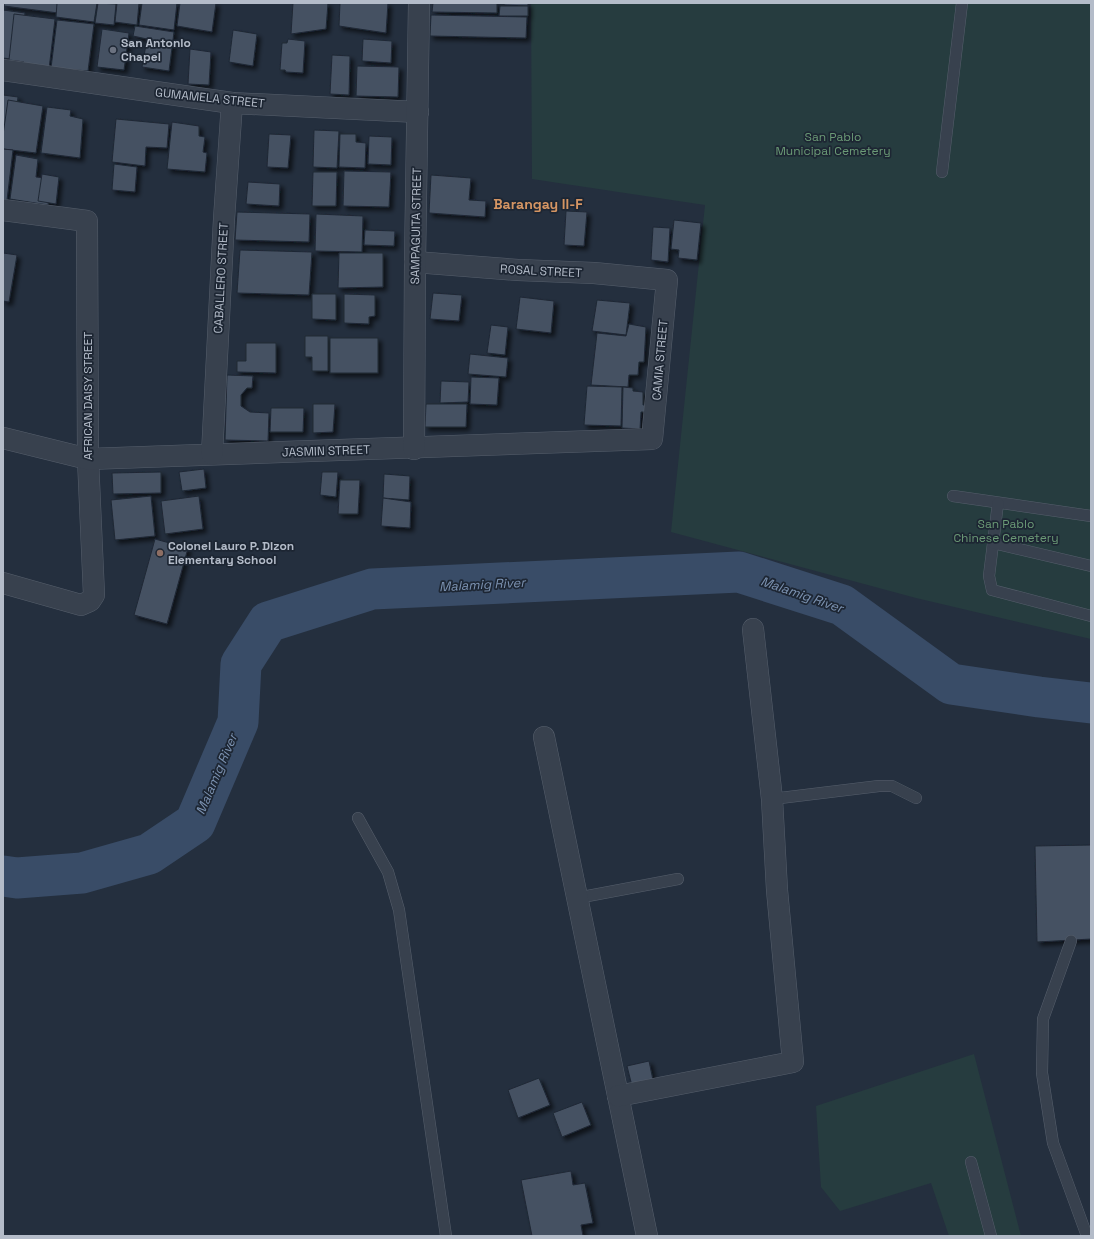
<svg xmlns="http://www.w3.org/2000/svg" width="1094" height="1239" viewBox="0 0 1094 1239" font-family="'Space Grotesk',sans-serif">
	<defs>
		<filter id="shadow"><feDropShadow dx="3.5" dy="3.5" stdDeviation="2" flood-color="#0009"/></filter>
	</defs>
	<rect width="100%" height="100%" fill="#242f3e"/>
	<g fill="#263c3f">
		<path d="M531 3H1091V639L916 598 671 532 705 205 532 179Z"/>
		<path d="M974 1054 1021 1236H949L931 1183 840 1211 821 1187 816 1106Z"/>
	</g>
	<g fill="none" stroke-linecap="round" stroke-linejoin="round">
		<path stroke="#394c67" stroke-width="41" d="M3 876 17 878 82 873 149 854 195 823 238 722 241 664 268 622 372 589 739 572 842 605 951 684 1039 697 1091 703"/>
	</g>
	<g fill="#455162" stroke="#1f2835" filter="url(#shadow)">
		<path d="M4 3H66V14L4 6Z"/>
		<path d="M57 3H97L94 22 56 17Z"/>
		<path d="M98 3 116 4 114 25 95 23Z"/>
		<path d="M117 3H139L137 25 115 22Z"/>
		<path d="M142 3H177L174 30 139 25Z"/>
		<path d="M180 3H216L212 32 177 26Z"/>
		<path d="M293 3H328L326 29 291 34Z"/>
		<path d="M340 3H388L386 33 339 26Z"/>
		<path d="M433 3H497V13L432 12Z"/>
		<path d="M504 3H528V6L504 5Z"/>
		<path d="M500 6H528V16H499Z"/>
		<path d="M3 10 25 13 19 60 3 58Z"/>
		<path d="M14 14 55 19 49 69 23 67 24 62 9 60Z"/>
		<path d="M431 15 527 17 526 38 430 36Z"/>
		<path d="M57 20 94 24 88 71 51 68Z"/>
		<path d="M135 26 174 32 169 71 142 67 147 39 133 36Z"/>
		<path d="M102 29 129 33 124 70 97 67Z"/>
		<path d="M233 30 257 34 253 66 229 62Z"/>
		<path d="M288 39 305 41 303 73 286 72 285 70H280L282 43H287Z"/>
		<path d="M363 39 392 41 391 63 362 61Z"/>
		<path d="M190 49 211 52 209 85 188 84Z"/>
		<path d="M332 55 350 56 349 95 330 94Z"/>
		<path d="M357 66 399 67 398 97 356 96Z"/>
		<path d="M3 95 18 97 13 141 3 140Z"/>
		<path d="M8 100 43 106 36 153 3 149V135Z"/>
		<path d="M47 107 71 110 70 116 83 119 80 158 41 153Z"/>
		<path d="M116 119 169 124 167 148 146 147 145 166 112 162Z"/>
		<path d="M172 122 199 126V136L205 137 203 152 207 153 205 172 167 169Z"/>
		<path d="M314 130 339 131 337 168 313 167Z"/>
		<path d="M269 134 291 135 288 168 267 167Z"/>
		<path d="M340 134H356V142L366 143 365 168 339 167Z"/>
		<path d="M369 136 392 137 391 165 368 164Z"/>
		<path d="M3 149 13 150 7 200H3Z"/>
		<path d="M16 155 38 159 36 177 51 179 48 205 10 199Z"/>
		<path d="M114 164 137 167 135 192 112 190Z"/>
		<path d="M344 171 391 172 389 207 343 206Z"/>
		<path d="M313 172H337L336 206H312Z"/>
		<path d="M42 174 59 177 56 204 38 201Z"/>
		<path d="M431 175 471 178 469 200 486 201 485 217 429 213Z"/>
		<path d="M248 182 280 184 279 206 246 204Z"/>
		<path d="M566 211 587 212 584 246 564 245Z"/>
		<path d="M237 212 310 214 309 242 235 240Z"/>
		<path d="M316 214 363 216 362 252 315 251Z"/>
		<path d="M674 220 701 223 697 260 678 258 679 250 671 249Z"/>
		<path d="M653 227 670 228 668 262 651 260Z"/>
		<path d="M365 230 395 231 394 246 364 245Z"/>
		<path d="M240 250 312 252 309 295 237 293Z"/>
		<path d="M3 253 17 255 9 302 3 301Z"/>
		<path d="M339 253H383V287L338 288Z"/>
		<path d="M433 293 462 295 459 321 430 319Z"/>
		<path d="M312 294H336V320L312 319Z"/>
		<path d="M344 294 375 295V316L369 317V324L344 323Z"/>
		<path d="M520 297 554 301 551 333 516 329Z"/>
		<path d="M597 300 630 303 626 335 592 331Z"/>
		<path d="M629 324 646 327 644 362H639L638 375H629L628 387 591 385 597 333 626 336Z"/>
		<path d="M491 325 508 327 505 355 487 353Z"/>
		<path d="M305 336H328V371H312V357H305Z"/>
		<rect x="330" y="338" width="48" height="35"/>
		<path d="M246 343H276V373L237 372V361H246Z"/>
		<path d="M470 354 508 358 506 377 468 374Z"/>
		<path d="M227 375 253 376 252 388H247L241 395V406L250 412 269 413 268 441 225 440Z"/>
		<path d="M471 377 499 378 497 405 470 404Z"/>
		<path d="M441 381 469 382 468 402 440 403Z"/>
		<path d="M587 386 622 387 621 426 584 425Z"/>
		<path d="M623 387 633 388V391L643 392V405H647V412H641L640 429 622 428Z"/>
		<path d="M313 404H335L333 432 313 433Z"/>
		<path d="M426 404H467L466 427H425Z"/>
		<path d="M271 408H304L303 432H270Z"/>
		<path d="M204 469 206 488 182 491 179 472Z"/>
		<path d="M161 472V493L113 494 112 473Z"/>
		<path d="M322 472H338L336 497 320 495Z"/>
		<path d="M384 474 410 476 409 500 383 498Z"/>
		<path d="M340 480H360L358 514H338Z"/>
		<path d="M151 496 155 536 115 540 111 500Z"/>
		<path d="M199 496 203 529 165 534 161 501Z"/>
		<path d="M383 498 411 502 410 528 381 526Z"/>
		<path d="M155 539 188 548 167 624 134 615Z"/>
		<path d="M1091 845V939L1037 942 1035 846Z"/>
		<path d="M649 1061 654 1085 633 1090 627 1066Z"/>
		<path d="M539 1078 550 1105 518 1118 508 1090Z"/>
		<path d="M582 1102 591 1125 562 1137 553 1113Z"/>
		<path d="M571 1171 573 1185 585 1183 593 1223 581 1225 583 1236H532L521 1180Z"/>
	</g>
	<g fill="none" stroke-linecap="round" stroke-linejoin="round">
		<defs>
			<g id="lane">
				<path d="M942 172 962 3"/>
				<path d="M953 496 1091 516"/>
				<path d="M998 503 989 576 992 590 1091 616"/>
				<path d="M993 543 1091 566"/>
				<path d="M772 799 879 786H892L916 798"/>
				<path d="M358 818 388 872 399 910 446 1236"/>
				<path d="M577 898 678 879"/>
				<path d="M1071 941 1043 1019 1042 1073 1053 1143 1087 1236"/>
				<path d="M971 1162 991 1236"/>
			</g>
			<g id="street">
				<path d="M3 70 232 103 418 112"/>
				<path d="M3 210 87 221 88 459 94 595 90 601 81 605 3 583"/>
				<path d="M3 438 88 459 652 439 667 280 594 273 518 270 415 262"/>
				<path d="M414 449 415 262 419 3"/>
				<path d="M212 454 224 219 232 103"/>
				<path d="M544 737 647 1236"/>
				<path d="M618 1096 793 1062 777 890 772 799 753 629"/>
			</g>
		</defs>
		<use href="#lane" stroke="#565f6c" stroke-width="12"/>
		<use href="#street" stroke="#565f6c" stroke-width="22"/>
		<use href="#lane" stroke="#38414e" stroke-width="11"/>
		<use href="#street" stroke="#38414e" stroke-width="21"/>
	</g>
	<circle fill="#6b7280" stroke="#1d2633" stroke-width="1.5" cx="113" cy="50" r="4"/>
	<circle fill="#8d6e63" stroke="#1d2633" stroke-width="1.5" cx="160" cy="553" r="4"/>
	<g text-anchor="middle" stroke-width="3.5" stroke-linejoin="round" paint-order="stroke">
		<g font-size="12" font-weight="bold" fill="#b4bcc9" stroke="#1d2633" text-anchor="start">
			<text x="121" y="47">San Antonio<tspan x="121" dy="14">Chapel</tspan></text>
			<text x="168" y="550">Colonel Lauro P. Dizon<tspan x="168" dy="14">Elementary School</tspan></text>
		</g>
		<g font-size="12" fill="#b4bcc9" stroke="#1d2633">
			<text transform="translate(210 98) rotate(6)" y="4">GUMAMELA STREET</text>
			<text transform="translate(416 226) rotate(-89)" y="4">SAMPAGUITA STREET</text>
			<text transform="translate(541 271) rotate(3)" y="4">ROSAL STREET</text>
			<text transform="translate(221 278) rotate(-87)" y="4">CABALLERO STREET</text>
			<text transform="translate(660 360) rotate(-85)" y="4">CAMIA STREET</text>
			<text transform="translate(88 396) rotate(-90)" y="4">AFRICAN DAISY STREET</text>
			<text transform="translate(326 451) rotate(-2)" y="4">JASMIN STREET</text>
		</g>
		<g font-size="12" fill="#6b9a76" stroke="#1d2633">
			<text x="833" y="141">San Pablo<tspan x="833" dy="14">Municipal Cemetery</tspan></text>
			<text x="1006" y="528">San Pablo<tspan x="1006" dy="14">Chinese Cemetery</tspan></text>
		</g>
		<g font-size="13" font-style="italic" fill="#7c92b1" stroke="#1d2633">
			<text transform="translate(482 584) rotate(-3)" y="5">Malamig River</text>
			<text transform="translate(802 594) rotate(19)" y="5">Malamig River</text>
			<text transform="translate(216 774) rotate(-67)" y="5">Malamig River</text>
		</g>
		<g font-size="14" font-weight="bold" fill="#d59563" stroke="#1d2633">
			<text x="538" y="209">Barangay II-F</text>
		</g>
	</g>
	<rect width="1094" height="1239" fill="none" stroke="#b4bcc9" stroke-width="8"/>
</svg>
